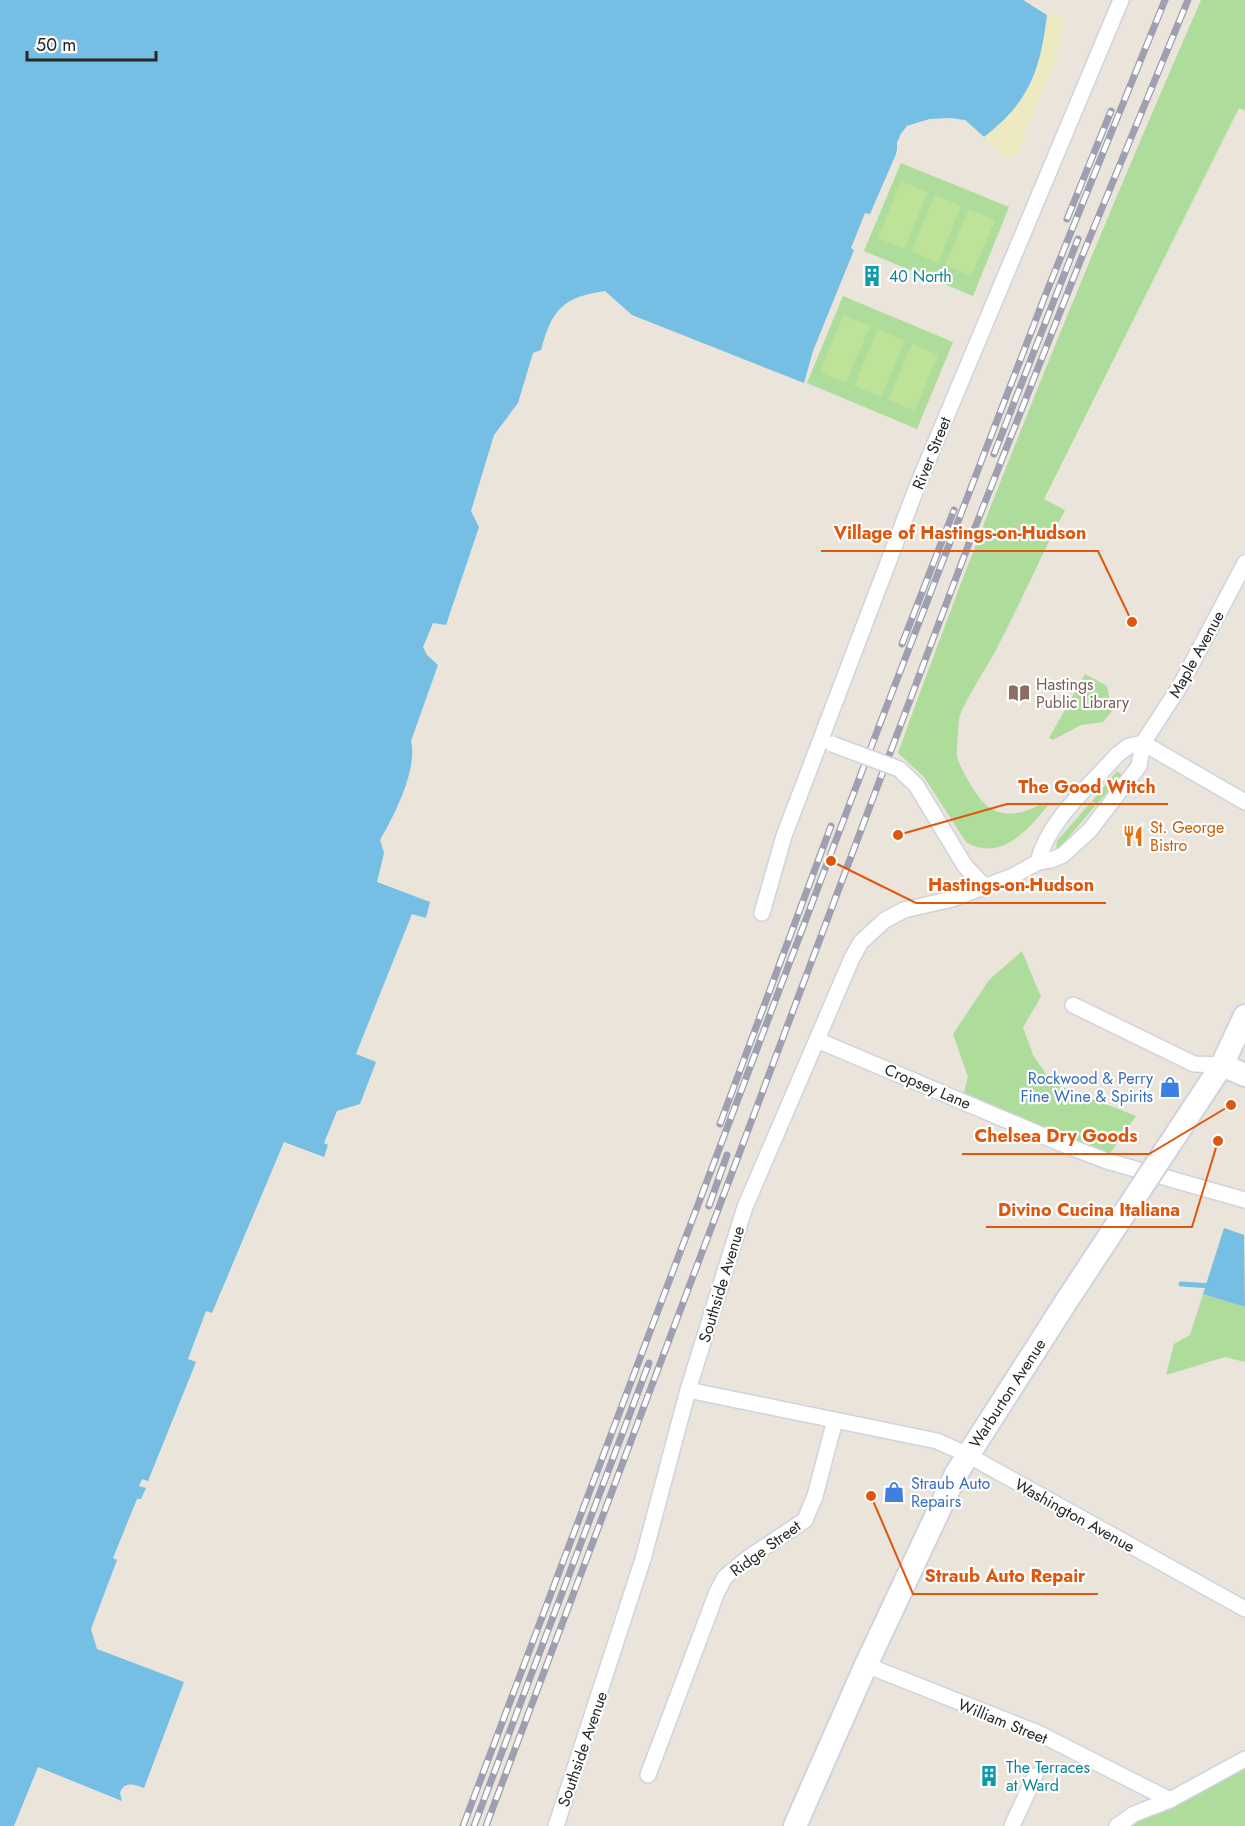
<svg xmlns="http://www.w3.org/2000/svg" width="1245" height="1826" viewBox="0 0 1245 1826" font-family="Jost,sans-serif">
	<rect width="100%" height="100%" fill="#eae4db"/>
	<g fill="#addc9b">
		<path d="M1201 0H1245V111L1239 108 1044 499 1065 510C1041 556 1020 604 996 650 988 665 962 705 959 719 959 723 956 753 957 756 958 765 977 797 984 803 1001 820 1025 814 1043 803L1049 804C1030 828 1001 863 966 842L924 777 898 753C990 498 1093 248 1201 0Z"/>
		<path d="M901 163 1009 207 973 296 864 251Z"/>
		<path d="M843 296 953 342 917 429 807 383Z"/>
		<path d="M1085 674 1107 686 1112 711 1103 722 1081 725 1053 740 1049 738Z"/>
		<path d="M1117 771 1122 775 1097 804 1092 801Z"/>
		<path d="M1091 802 1095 806 1061 846 1056 848 1057 841Z"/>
		<path d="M1022 951 1041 997 1023 1027 1033 1055 1052 1083 1136 1116 1108 1156 964 1093 968 1077 953 1034 989 980Z"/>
		<path d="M1203 1294 1245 1307V1362L1225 1357 1166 1375 1174 1344 1190 1335Z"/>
		<path d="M1245 1767V1826H1130Z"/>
	</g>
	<path fill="#ede9c0" d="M1054 13 1060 14 1065 20 1055 63 1019 146 1022 152 1006 158 984 137C1030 101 1040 71 1047 15Z"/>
	<g fill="#bee398">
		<path d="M901 181 928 192 904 249 878 238Z"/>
		<path d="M935 195 961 206 938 263 911 252Z"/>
		<path d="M969 209 995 220 971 276 945 265Z"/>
		<path d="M843 315 870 326 846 383 820 372Z"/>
		<path d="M878 329 905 340 881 397 854 386Z"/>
		<path d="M912 344 938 355 915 411 888 400Z"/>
	</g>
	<g fill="#75bfe4">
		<path d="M0 0H1023L1047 15C1040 71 1030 101 984 137L965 120 930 119 907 126 900 135 896 154 870 214 865 213 851 248 854 250 813 351 804 383 632 315 605 291C563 297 552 309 541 350L533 353 518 403 494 435 471 511 479 527 446 625 433 623 423 647 427 655 438 665 411 741C418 769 394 816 380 840L384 853 377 882 430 902 426 918 412 914 356 1054 376 1062 360 1104 337 1111 324 1143 328 1145 324 1157 284 1142 212 1313 206 1311 188 1359 196 1362 148 1481 142 1479 139 1486 146 1488 141 1499H137L113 1558 117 1560 91 1629 97 1649 184 1682 144 1788C134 1784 124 1781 120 1793L122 1801 38 1767 14 1826H0Z"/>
		<path d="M1224 1228 1244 1235 1245 1307 1203 1294Z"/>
	</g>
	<path fill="#eae4db" d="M950 118 965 120 986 139H982L964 123 930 122 909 129 902 137 897 156V142L907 126 930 119Z"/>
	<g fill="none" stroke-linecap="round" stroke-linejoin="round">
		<path stroke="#75bfe4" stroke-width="5" d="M1181 1284 1212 1286"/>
		<defs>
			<g id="street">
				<path d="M1143 743 1245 802"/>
				<path d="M899 769 916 785 965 866 985 887"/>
				<path d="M1038 862C1048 820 1089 787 1117 755L1129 746 1143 743"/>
				<path d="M762 913 784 836 918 484 1121 0"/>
				<path d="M1073 1005 1194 1064 1222 1065"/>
				<path d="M817 1040 1065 1145 1107 1161 1245 1200"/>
				<path d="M688 1390 937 1441 966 1454 1245 1609"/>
				<path d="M866 1665 1038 1733 1170 1800"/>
				<path d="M648 1775 717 1592 725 1577 748 1558 805 1520 815 1496 835 1420"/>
				<path d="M556 1826 643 1559 688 1390 745 1207 852 958 861 942 885 920 904 910 952 899 1013 876 1038 862 1051 860 1063 855 1090 830 1139 766 1143 743 1180 686 1245 563"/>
				<path d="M1012 1826 1035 1776"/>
				<path d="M1117 1826 1134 1814 1170 1800 1245 1759"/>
			</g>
			<g id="secondary">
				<path d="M1222 1065 1245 1075"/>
				<path d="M1183 1124 1222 1065 1245 1016"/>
				<path d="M795 1826 866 1665 956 1474 1064 1305"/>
			</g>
		</defs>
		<use href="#street" stroke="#d0d2e0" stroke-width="18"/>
		<use href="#secondary" stroke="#d0d2e0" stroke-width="26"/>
		<use href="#street" stroke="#fff" stroke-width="15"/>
		<use href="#secondary" stroke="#fff" stroke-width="22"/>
		<defs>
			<g id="rail">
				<path d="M1067 219 1111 111"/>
				<path d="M994 454 1078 239"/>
				<path d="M902 644 954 510"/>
				<path d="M720 1124 831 826"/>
				<path d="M709 1206 727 1155"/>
				<path d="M463 1826 881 721 1045 296 1165 0"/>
				<path d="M474 1826 649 1363"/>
				<path d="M486 1826 974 530 1083 254 1188 0"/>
			</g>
		</defs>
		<use href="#rail" stroke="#9ea0b1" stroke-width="7"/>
		<use href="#rail" stroke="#fff" stroke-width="4.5" stroke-dasharray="14" stroke-linecap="butt"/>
		<defs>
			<path id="street-bridge" d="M832 744 899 769"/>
			<path id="secondary-bridge" d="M1064 1305 1183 1124"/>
		</defs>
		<use href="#street-bridge" stroke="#d0d2e0" stroke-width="18" stroke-linecap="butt"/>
		<use href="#secondary-bridge" stroke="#d0d2e0" stroke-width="26" stroke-linecap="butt"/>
		<use href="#street-bridge" stroke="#fff" stroke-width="15"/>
		<use href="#secondary-bridge" stroke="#fff" stroke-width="22"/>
	</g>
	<defs>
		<symbol id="building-bare" viewBox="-9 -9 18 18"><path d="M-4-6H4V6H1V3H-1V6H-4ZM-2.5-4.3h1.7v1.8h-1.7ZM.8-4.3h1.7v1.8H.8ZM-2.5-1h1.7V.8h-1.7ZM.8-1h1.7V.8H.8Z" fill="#0f9aa8" stroke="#fff" stroke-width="2.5" paint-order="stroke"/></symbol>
		<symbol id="library-bare" viewBox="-9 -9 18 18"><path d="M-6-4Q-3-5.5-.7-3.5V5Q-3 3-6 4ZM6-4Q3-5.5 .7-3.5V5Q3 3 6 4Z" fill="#8d6e63" stroke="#fff" stroke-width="2.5" paint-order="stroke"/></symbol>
		<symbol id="restaurant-bare" viewBox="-9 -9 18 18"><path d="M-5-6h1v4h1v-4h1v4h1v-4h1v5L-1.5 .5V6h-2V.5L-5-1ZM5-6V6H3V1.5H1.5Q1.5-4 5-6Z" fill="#e8710a" stroke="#fff" stroke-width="2.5" paint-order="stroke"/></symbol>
		<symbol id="shop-bare" viewBox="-9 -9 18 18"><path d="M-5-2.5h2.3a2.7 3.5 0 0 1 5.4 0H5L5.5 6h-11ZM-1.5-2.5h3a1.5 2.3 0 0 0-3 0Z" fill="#3f7fe0" stroke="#fff" stroke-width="2.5" paint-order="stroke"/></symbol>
	</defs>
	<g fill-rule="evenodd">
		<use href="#building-bare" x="857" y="261" width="30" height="30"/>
		<use href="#library-bare" x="1004" y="678" width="30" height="30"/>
		<use href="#restaurant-bare" x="1118" y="821" width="30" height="30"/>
		<use href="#shop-bare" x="1155" y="1072" width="30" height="30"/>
		<use href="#shop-bare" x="879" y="1477" width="30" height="30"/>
		<use href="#building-bare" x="974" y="1761" width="30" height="30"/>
	</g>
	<g text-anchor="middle" stroke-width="4.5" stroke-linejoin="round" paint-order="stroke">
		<g font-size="16" fill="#0d838f" stroke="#fff" text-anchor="start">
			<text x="889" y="282">40 North</text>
			<text x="1006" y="1773">The Terraces<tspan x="1006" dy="18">at Ward</tspan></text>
		</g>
		<g font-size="16" fill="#282828" stroke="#fff">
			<text transform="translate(931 453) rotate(-68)" y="6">River Street</text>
			<text transform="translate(1196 654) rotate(-61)" y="6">Maple Avenue</text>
			<text transform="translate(928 1086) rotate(23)" y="6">Cropsey Lane</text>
			<text transform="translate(721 1284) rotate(-73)" y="6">Southside Avenue</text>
			<text transform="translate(1007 1393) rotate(-57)" y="6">Warburton Avenue</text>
			<text transform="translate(1075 1515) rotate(29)" y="6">Washington Avenue</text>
			<text transform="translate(765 1548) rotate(-36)" y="6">Ridge Street</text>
			<text transform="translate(1003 1721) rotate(22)" y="6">William Street</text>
			<text transform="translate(582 1749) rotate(-71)" y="6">Southside Avenue</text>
		</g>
		<g font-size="16" fill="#785e54" stroke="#fff" text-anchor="start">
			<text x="1036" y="690">Hastings<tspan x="1036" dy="18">Public Library</tspan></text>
		</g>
		<g font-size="16" fill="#c56008" stroke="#fff" text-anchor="start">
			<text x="1150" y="833">St. George<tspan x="1150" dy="18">Bistro</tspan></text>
		</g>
		<g font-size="16" fill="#366cbe" stroke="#fff" text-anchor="end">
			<text x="1153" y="1084">Rockwood &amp; Perry<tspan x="1153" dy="18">Fine Wine &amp; Spirits</tspan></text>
			<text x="911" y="1489" text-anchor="start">Straub Auto<tspan x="911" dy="18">Repairs</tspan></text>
		</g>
	</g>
	<path fill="none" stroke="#de570d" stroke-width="2" d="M1132 622L1098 551H821M898 835L1007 804H1168M831 861L916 903H1106M1231 1105L1149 1154H962M1218 1141L1192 1227H986M871 1496L913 1594H1098"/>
	<g fill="#de570d" stroke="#fff" stroke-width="2">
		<circle cx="1132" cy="622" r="6"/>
		<circle cx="898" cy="835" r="6"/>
		<circle cx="831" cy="861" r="6"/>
		<circle cx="1231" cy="1105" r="6"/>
		<circle cx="1218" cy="1141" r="6"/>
		<circle cx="871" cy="1496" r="6"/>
	</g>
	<g font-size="18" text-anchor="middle" font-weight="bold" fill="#de570d" stroke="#fff" stroke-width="4.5" stroke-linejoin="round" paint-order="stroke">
		<text x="960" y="539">Village of Hastings-on-Hudson</text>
		<text x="1087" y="793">The Good Witch</text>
		<text x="1011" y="891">Hastings-on-Hudson</text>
		<text x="1056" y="1142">Chelsea Dry Goods</text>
		<text x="1089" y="1216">Divino Cucina Italiana</text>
		<text x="1005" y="1582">Straub Auto Repair</text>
	</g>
	<path d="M27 51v9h129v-9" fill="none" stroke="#282828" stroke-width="3"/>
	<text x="36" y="51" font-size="18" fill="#282828" stroke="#ffffff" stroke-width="4.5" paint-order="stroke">50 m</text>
</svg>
